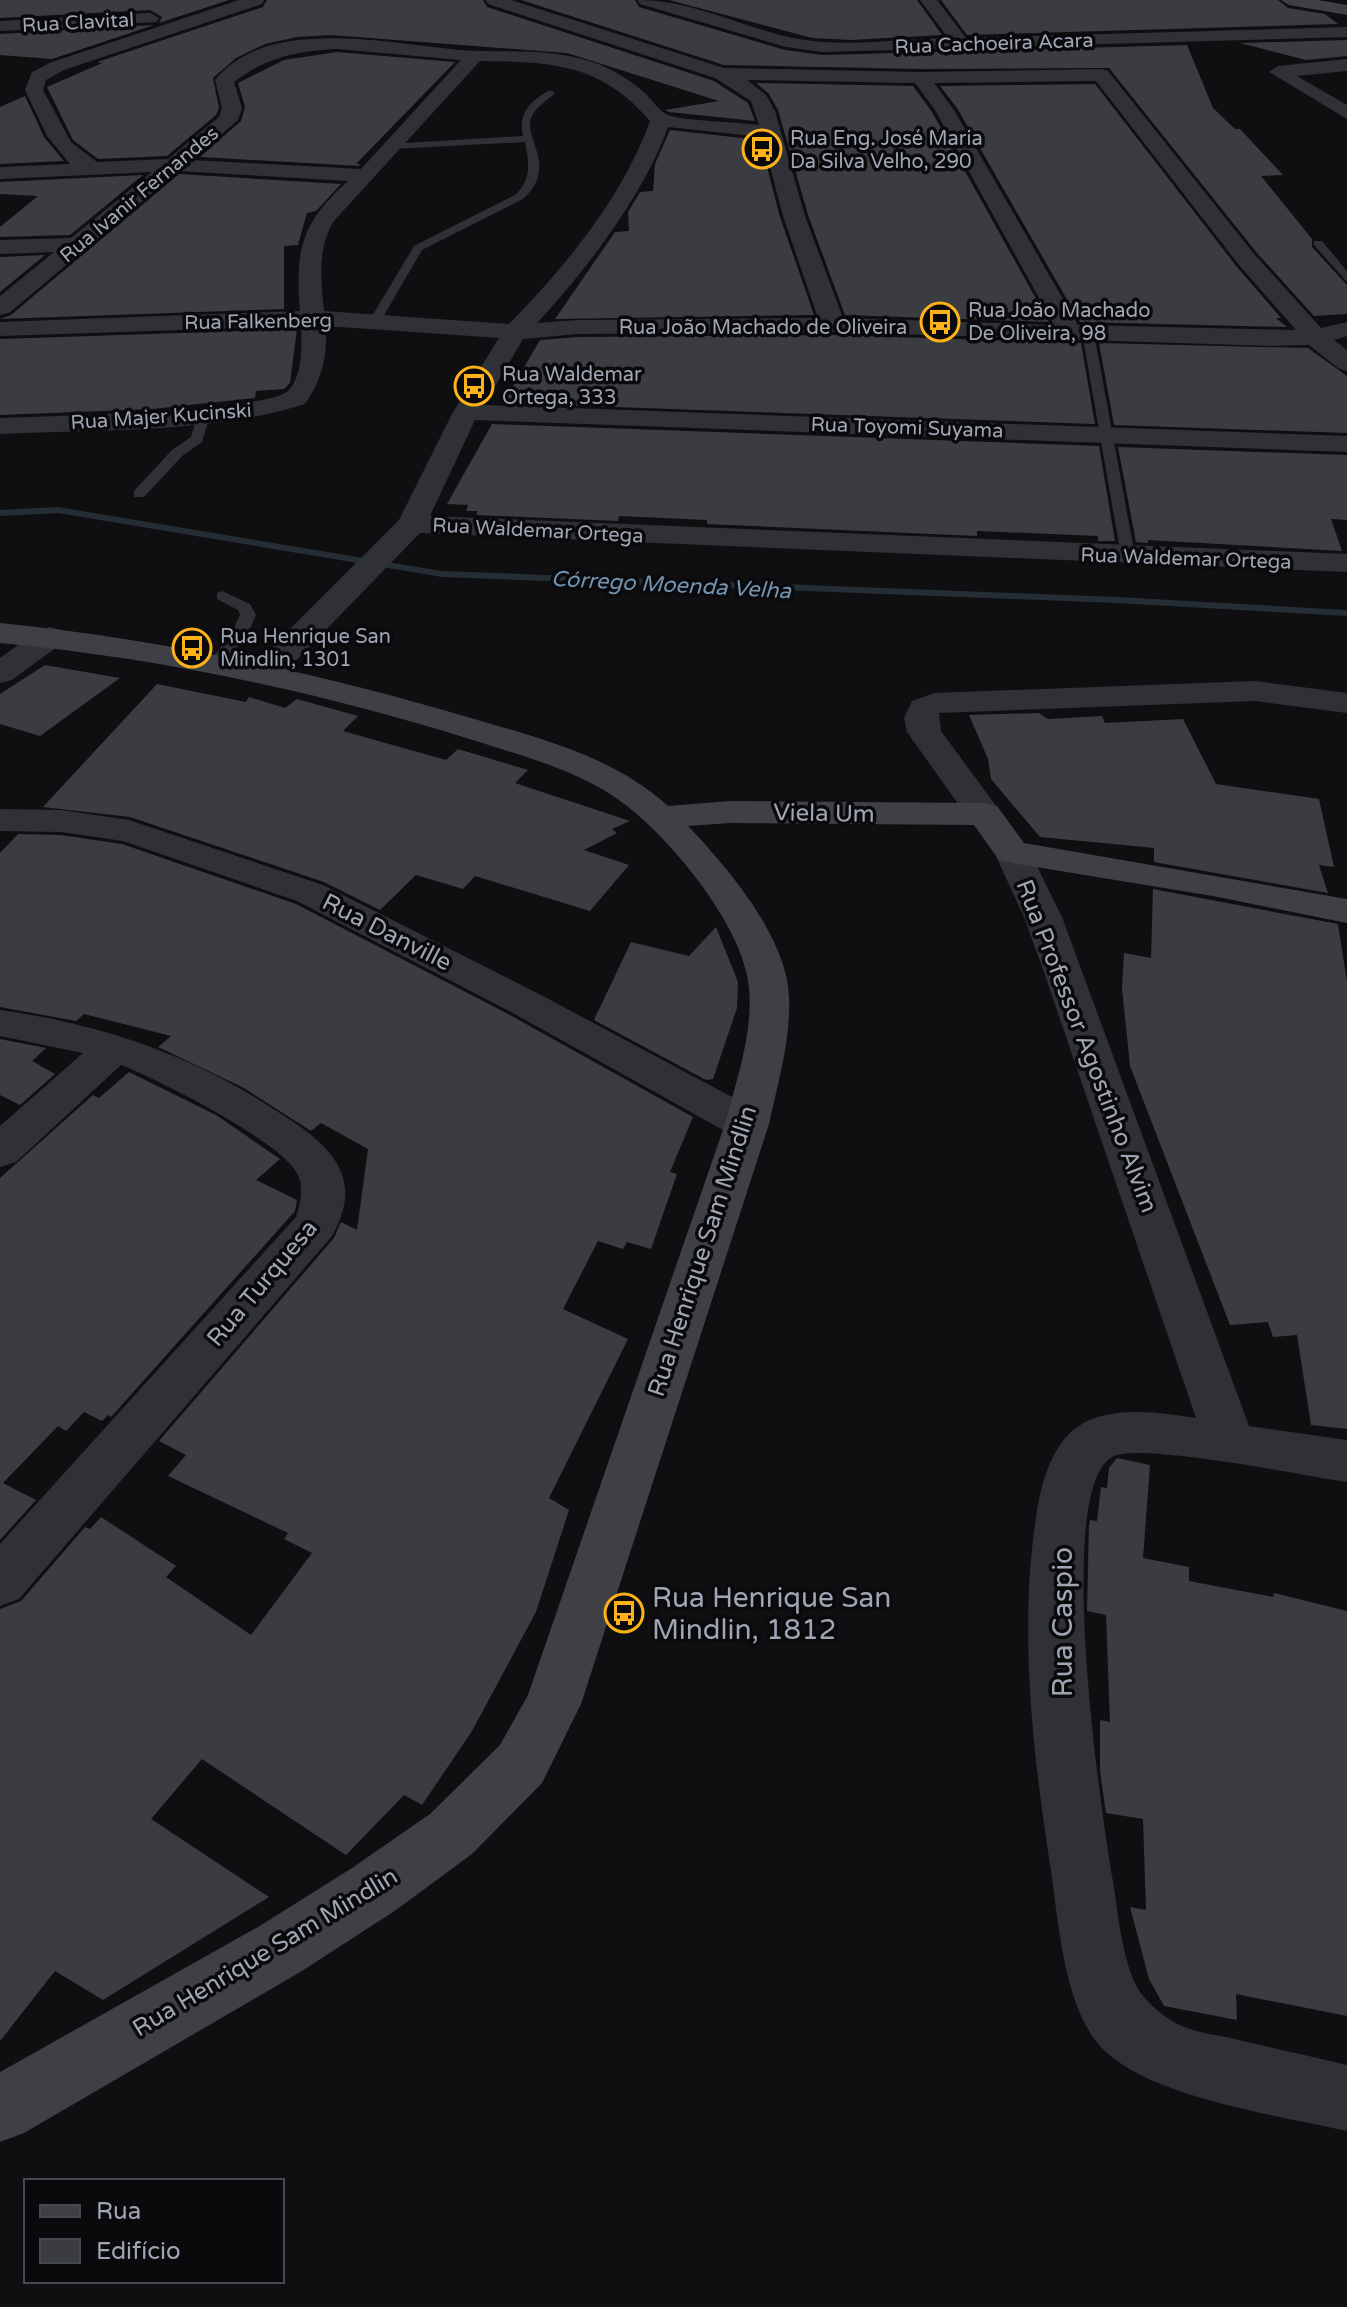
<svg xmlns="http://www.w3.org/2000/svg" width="1347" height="2307" viewBox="0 0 1347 2307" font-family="'Varela Round',sans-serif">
	<rect width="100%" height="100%" fill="#0f0f11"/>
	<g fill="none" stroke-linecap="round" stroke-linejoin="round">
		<path fill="#252e35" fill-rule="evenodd" d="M58 507 442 571 1117 597 1347 610V616L1117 603 442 577 58 513 0 516V510Z"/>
	</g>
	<g fill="#3b3c41">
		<path d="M0 0H229L159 23 162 17 150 10 0 18Z"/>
		<path d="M267 0H483L487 7 714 81 748 103 755 121 669 112 665 110 719 101 567 53 331 35 297 37 265 44 236 58 213 78 219 108 216 115 167 156 98 159 73 140 47 87 102 63 97 62 263 7Z"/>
		<path d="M521 0H635L639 7 785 50 822 55 1187 45 1213 108 1235 129H1240L1283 175 1261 176 1312 239V247L1347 285V314L1314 316 1257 253 1109 68 921 69 724 65Z"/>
		<path d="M669 0H917L942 35 851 40 812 38Z"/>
		<path d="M941 0H1278L1288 8 1325 14 1338 24 967 35Z"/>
		<path d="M154 25 52 59 0 55V34Z"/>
		<path d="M1347 40V56L1306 60 1240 43Z"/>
		<path d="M337 52 455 62 356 164H360L359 166 200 157 241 121 245 107 238 83 284 60Z"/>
		<path d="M756 83 913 86 932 112 1049 322 845 315 808 215 778 110 769 94Z"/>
		<path d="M1095 84 1237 267 1281 318H1276L1287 327 1080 322 957 108 940 86Z"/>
		<path d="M25 96 44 137 64 161 0 164V107Z"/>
		<path d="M670 130 760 140 780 217 814 315 555 319 615 232 629 231 628 212 640 192 653 191 655 164Z"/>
		<path d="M179 174 341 184 316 211 307 213 298 245 284 246V309L0 319 11 315Z"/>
		<path d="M143 175 70 235 0 237V227L38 196 0 194V182Z"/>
		<path d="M45 255 0 292V257Z"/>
		<path d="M297 329 290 383 284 389 256 391 255 398 152 409 0 415V339Z"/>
		<path d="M833 335 1081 343 1095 424 503 403 540 340 578 337Z"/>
		<path d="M1099 343 1308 348 1347 376V433L1114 425Z"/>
		<path d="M492 424 1099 446 1115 541H1098V536L977 531V536L707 524V520L619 516 618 521 476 515 478 511H466L468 505 447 504Z"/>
		<path d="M1118 447 1347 455V520L1331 519 1342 551 1148 540V543L1136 542Z"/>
		<path d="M45 665 120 678 40 736 0 724V694Z"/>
		<path d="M157 684 246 702 249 697 285 708 297 699 358 716 343 731 446 760 458 749 528 770 515 783 630 821 612 829 617 833 584 850 629 865 590 911 475 876 463 889 416 875 380 910 324 882 130 817 43 807Z"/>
		<path d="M1039 713 1048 719 1102 716 1105 723 1183 719 1216 784 1319 799 1334 867 1319 865 1328 893 1154 862V848L1040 837 991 779 988 759 969 715Z"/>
		<path d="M18 834 61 835 122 844 296 904 510 1015 693 1117 670 1172 677 1174 651 1249 627 1242 623 1249 598 1241 563 1309 628 1339 549 1498 569 1510 536 1612 472 1731 422 1805 404 1795 346 1855 202 1759 151 1819 269 1897 103 2000 55 1971 0 2041V1609L21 1601 85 1527 90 1529 101 1517 176 1566 166 1577 251 1635 312 1553 284 1539 288 1533 168 1476 186 1455 159 1441 334 1238 341 1222 357 1230 368 1149 321 1123 311 1131 244 1088 158 1047 171 1036 84 1014 76 1021 0 1007V853Z"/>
		<path d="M1153 889 1338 924 1347 982V1429L1311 1425 1297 1335 1273 1337 1268 1322 1230 1325 1130 1066 1122 988 1124 953 1151 958Z"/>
		<path d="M716 927 738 982 737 1008 713 1079 706 1080 594 1020 631 942 689 956Z"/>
		<path d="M0 1039 46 1048 32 1061 55 1074 20 1105 0 1095Z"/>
		<path d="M129 1072 216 1115 280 1159 256 1180 297 1200 295 1211 111 1417 108 1415 102 1421 84 1412 66 1431 58 1426 3 1483 36 1500 0 1540V1178L93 1095 99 1098Z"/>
		<path d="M1117 1458 1150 1465 1143 1558 1189 1567V1581L1273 1597 1274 1593 1347 1611V2016L1236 1994 1237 2020 1164 2006 1149 1979 1130 1907 1146 1910 1143 1819 1106 1813 1100 1771V1720L1110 1722 1106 1615 1087 1611 1089 1525 1090 1520 1097 1521 1101 1487 1107 1488 1109 1468Z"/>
	</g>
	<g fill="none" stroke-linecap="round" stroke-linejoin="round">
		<g fill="#303136" fill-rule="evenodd">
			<path d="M550 90 555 93C548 100 536 107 532 116 521 137 560 166 523 199L422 250 379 324H371L369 321 414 246 515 195C532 180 529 162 525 142L392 149 387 146 388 144 523 136C518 113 530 101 550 90Z"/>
			<path d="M1314 241H1322L1347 271V282L1314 245Z"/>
			<path d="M1088 329 1094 333 1135 556 1128 560 1121 556 1082 333Z"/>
			<path d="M198 413 210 416 202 442 182 456 144 497H134V491L172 450 191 437Z"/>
			<path d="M222 591 250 604 256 615 248 633 222 667 216 669 208 664 232 632 240 615 238 610 217 599V593Z"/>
		</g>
		<g fill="#303136" fill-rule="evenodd">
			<path d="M239 0H264L262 4 64 70 46 80 43 90 71 142 97 162 168 159 219 117 222 108 215 80C267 15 390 44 460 50 501 53 542 48 582 59 606 65 627 77 646 94 652 100 660 112 668 115 683 121 739 122 759 125L751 101 715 78 488 4 486 0H511L724 68 921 72 1101 69 1108 71 1255 255 1321 328 1347 322V336L1334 340 1347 350V371L1338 368 1309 345 1274 346 833 332 578 334 523 339 484 405 1347 436V452L475 420 430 516 1347 554V572L420 533 278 679 266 682 254 679 250 672 254 665 399 520 453 412 499 338 326 326C327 357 323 378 305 404 208 434 101 429 0 434V418C44 416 265 412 288 391 303 376 302 345 301 326L0 336V322L300 311C295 250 301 223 348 181L178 171 9 313 0 315V296L54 252 0 254V240L71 238 152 172 0 179V167L70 164 47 136 25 90 32 72 52 62ZM337 49 461 60 361 169 192 160 238 120 242 108 234 82C267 57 297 51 337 49ZM480 61C551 62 600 63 650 121 622 198 566 266 509 324L324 311C321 280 317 251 333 222ZM747 80 915 83 935 110 1054 325 843 318 805 216 775 111 766 95ZM1096 81 1239 265 1296 330 1078 325 954 110 934 83ZM668 127 762 137 783 216 818 318 578 320 537 323C585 272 645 193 668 127Z"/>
			<path d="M638 0C692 0 741 27 793 38 842 48 899 39 948 38L920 0H937L966 38 1347 27V37L822 52 786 47 640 4Z"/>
			<path d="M150 13 159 18 156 22 0 31V21Z"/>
			<path d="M1347 59V71L1297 76 1347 105V119L1269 72 1278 66Z"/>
			<path d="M50 627 61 630 66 637 61 644 12 680 0 683V658L39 630Z"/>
			<path d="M1255 681 1347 693V713L1255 701 939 713 941 731 1002 814 997 822 984 825 971 822 907 732 904 718 912 701 934 693Z"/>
			<path d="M0 809 61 810 129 820 323 885 539 994 762 1113 769 1124 762 1135 747 1139 732 1135 511 1012 297 901 123 841 61 832 0 831Z"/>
			<path d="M1012 841 1025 844 1030 852 1062 917 1249 1426 1347 1440V1482C1306 1476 1143 1443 1114 1456 1052 1484 1102 1815 1112 1876 1118 1909 1122 1972 1144 1997 1154 2009 1168 2020 1182 2026 1198 2033 1218 2035 1235 2039 1272 2048 1310 2056 1347 2065V2131C1279 2115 1146 2098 1099 2045 1065 2005 1059 1928 1052 1878 1034 1761 1018 1636 1036 1517 1040 1490 1048 1455 1069 1434 1100 1403 1157 1412 1196 1418L1045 975 1024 917 994 852 999 844Z"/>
			<path d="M0 1010C100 1024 190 1054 275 1110 324 1141 368 1173 332 1236L19 1599 0 1606V1544L296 1217C300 1204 304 1188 298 1175 283 1142 157 1079 121 1065L16 1162 0 1167V1126L83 1053 0 1036Z"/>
		</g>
		<g fill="#3e4046" fill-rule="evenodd">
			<path d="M1281 0H1318L1347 5V15L1289 5Z"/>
			<path d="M0 623C158 639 312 671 464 716 535 737 612 755 668 806L730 801 984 803 997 806 1024 843 1347 899V923L1213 896 1012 863 999 860 974 825 730 823 688 826C728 868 787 937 789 997 791 1040 778 1082 769 1124L581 1704 542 1783 472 1854 396 1910 302 1971 24 2133 0 2142V2072L258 1927 352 1868 430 1814 500 1745 528 1695 725 1124C737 1077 757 1024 747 975 735 915 661 826 610 794 566 766 512 753 463 737 311 690 158 658 0 643Z"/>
		</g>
	</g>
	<defs>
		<symbol id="bus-ring" viewBox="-11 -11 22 22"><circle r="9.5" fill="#0a0a0c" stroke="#feb219" stroke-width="1.5"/><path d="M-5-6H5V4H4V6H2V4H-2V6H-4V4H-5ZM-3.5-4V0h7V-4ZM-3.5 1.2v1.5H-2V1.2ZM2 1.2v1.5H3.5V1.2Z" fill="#feb219"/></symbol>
	</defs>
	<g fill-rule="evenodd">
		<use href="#bus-ring" x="740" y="127" width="44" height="44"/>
		<use href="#bus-ring" x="918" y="300" width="44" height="44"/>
		<use href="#bus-ring" x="452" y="364" width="44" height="44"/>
		<use href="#bus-ring" x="170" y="626" width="44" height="44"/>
		<use href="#bus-ring" x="602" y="1591" width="44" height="44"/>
	</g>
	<g text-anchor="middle" stroke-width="7" stroke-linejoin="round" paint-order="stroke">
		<g font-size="20" fill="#9fa5b3" stroke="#0a0a0c">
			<text transform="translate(78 22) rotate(-3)" y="7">Rua Clavital</text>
			<text transform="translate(994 43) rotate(-2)" y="7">Rua Cachoeira Acara</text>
			<text transform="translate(139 194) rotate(-40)" y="7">Rua Ivanir Fernandes</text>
			<text transform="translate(258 321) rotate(-1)" y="7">Rua Falkenberg</text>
			<text x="763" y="334">Rua João Machado de Oliveira</text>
			<text transform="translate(161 416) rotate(-4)" y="7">Rua Majer Kucinski</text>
			<text transform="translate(907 427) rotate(2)" y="7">Rua Toyomi Suyama</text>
			<text transform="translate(538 530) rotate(3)" y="7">Rua Waldemar Ortega</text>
			<text transform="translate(1186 558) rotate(2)" y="7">Rua Waldemar Ortega</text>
		</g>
		<g font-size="20" fill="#9fa5b3" stroke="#0a0a0c" text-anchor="start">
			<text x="790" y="145">Rua Eng. José Maria<tspan x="790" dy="23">Da Silva Velho, 290</tspan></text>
			<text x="968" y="317">Rua João Machado<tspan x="968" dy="23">De Oliveira, 98</tspan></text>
			<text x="502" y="381">Rua Waldemar<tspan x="502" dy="23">Ortega, 333</tspan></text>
			<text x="220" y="643">Rua Henrique San<tspan x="220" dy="23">Mindlin, 1301</tspan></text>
		</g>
		<g font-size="22" font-style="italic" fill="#7294b1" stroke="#0a0a0c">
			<text transform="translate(671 584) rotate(3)" y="8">Córrego Moenda Velha</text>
		</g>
		<g font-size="24" fill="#9fa5b3" stroke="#0a0a0c">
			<text transform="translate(824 813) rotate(1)" y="8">Viela Um</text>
			<text transform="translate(387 932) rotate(27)" y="8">Rua Danville</text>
			<text transform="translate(1087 1046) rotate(69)" y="8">Rua Professor Agostinho Alvim</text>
			<text transform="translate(702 1251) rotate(-72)" y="8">Rua Henrique Sam Mindlin</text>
			<text transform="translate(262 1283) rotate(-50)" y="8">Rua Turquesa</text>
			<text transform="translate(265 1952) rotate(-31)" y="8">Rua Henrique Sam Mindlin</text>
		</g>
		<g font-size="28" fill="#9fa5b3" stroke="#0a0a0c" text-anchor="start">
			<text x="652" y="1607">Rua Henrique San<tspan x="652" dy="32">Mindlin, 1812</tspan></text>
		</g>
		<g font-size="28" fill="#9fa5b3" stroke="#0a0a0c">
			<text transform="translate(1062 1622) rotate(-90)" y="10">Rua Caspio</text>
		</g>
	</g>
	<rect x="24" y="2179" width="260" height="104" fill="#0a0a0c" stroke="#46484f" stroke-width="2"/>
	<rect x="40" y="2205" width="40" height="12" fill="#3e4046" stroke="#46484f" stroke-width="2"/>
	<text x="96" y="2219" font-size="24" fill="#9fa5b3">Rua</text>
	<rect x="40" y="2239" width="40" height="24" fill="#3b3c41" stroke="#46484f" stroke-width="2"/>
	<text x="96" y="2259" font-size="24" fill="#9fa5b3">Edifício</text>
</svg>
